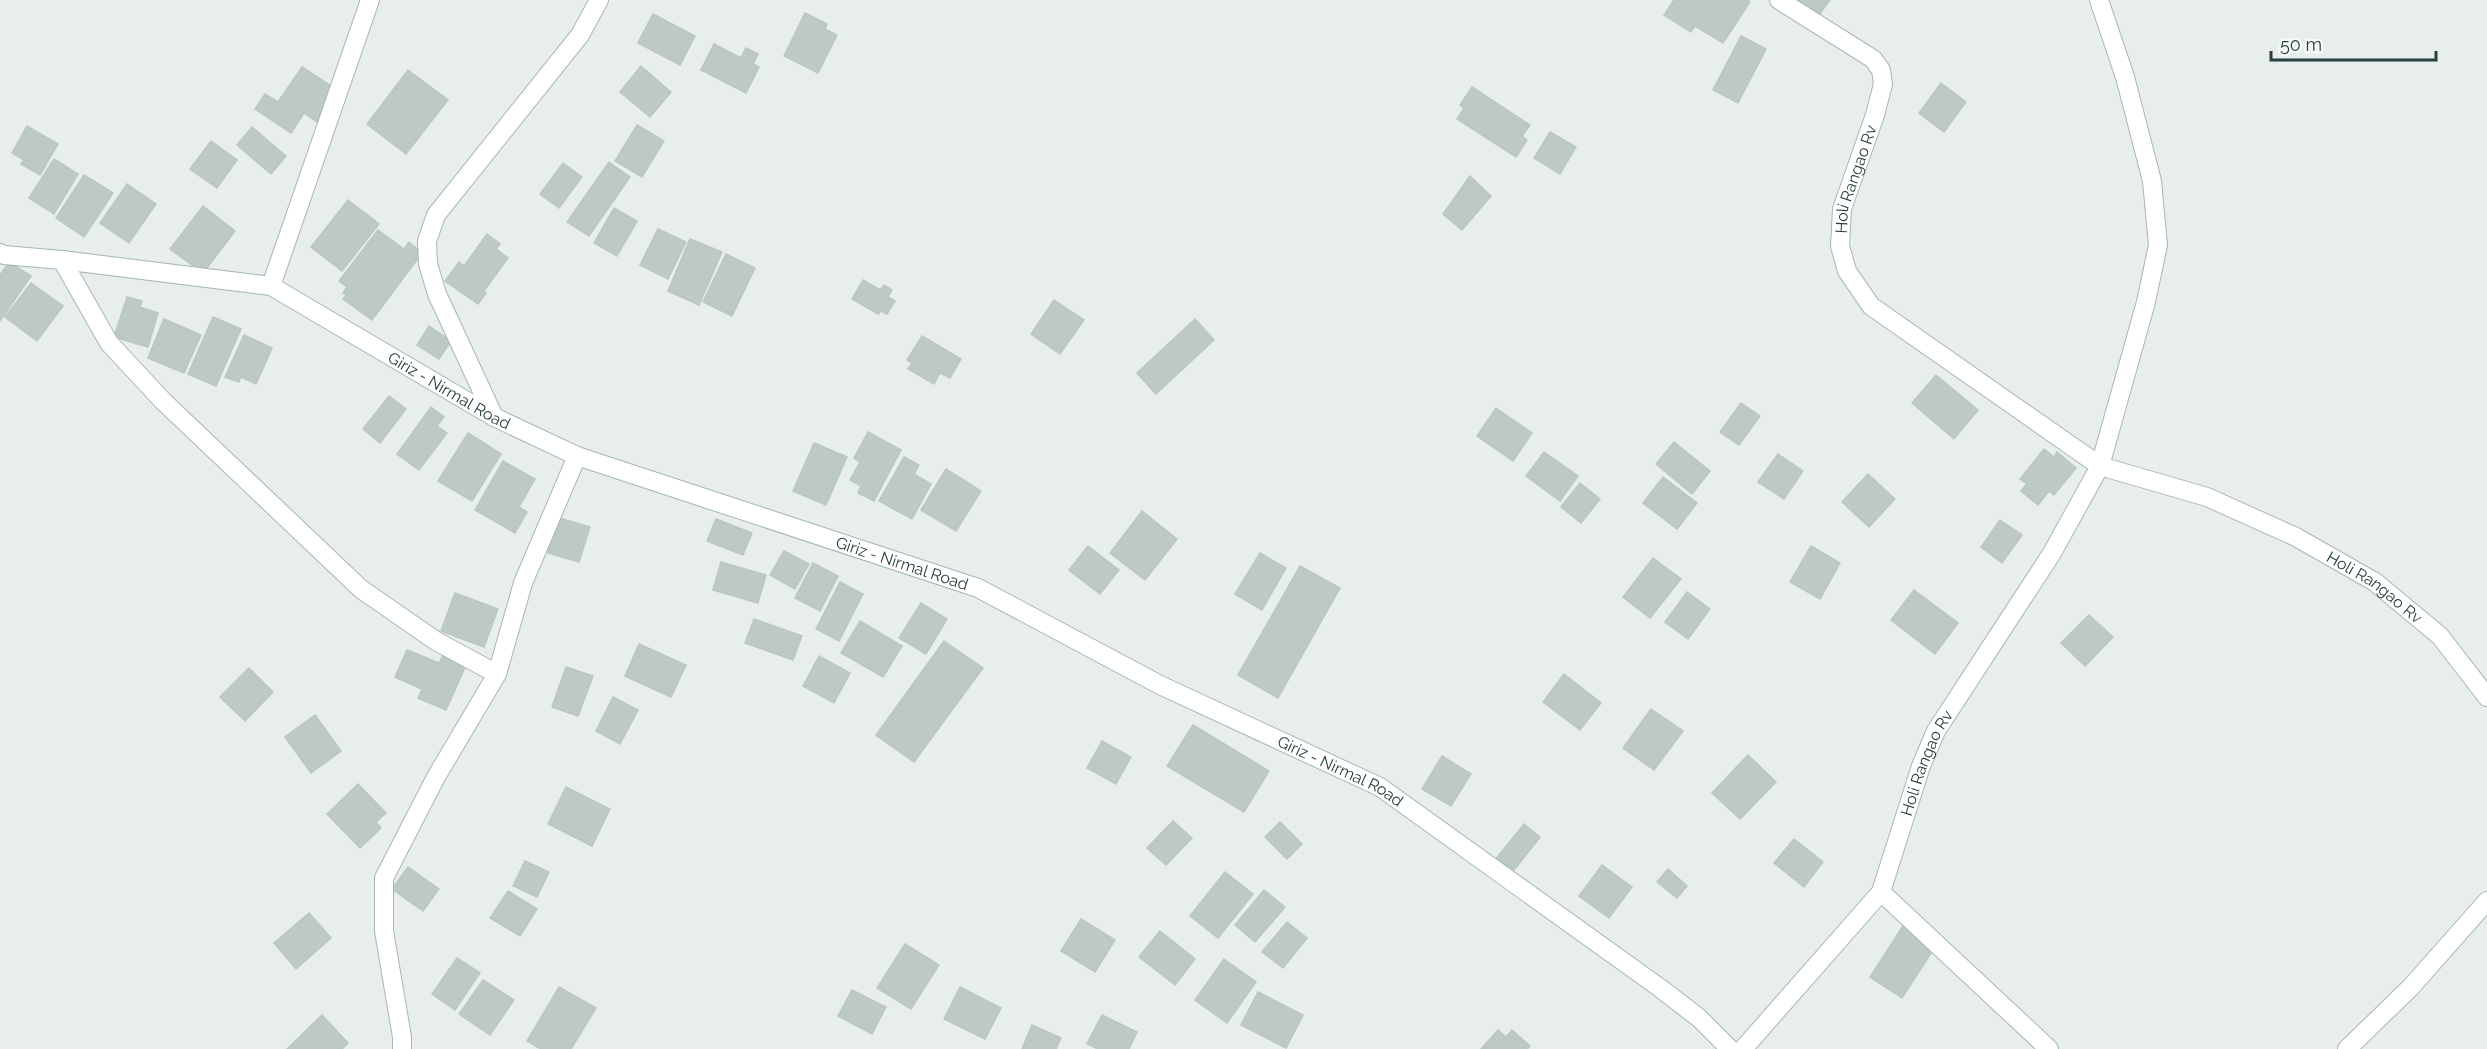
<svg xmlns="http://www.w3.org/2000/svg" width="2487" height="1049" viewBox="0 0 2487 1049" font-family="Raleway,sans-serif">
	<rect width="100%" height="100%" fill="#e7eeec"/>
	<g fill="#bcc9c6" stroke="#bac7c5" stroke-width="1.5">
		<path d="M1674 0H1747L1750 2 1723 43 1695 26 1691 32 1664 15Z"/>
		<path d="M1797 0H1830L1819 15Z"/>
		<path d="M805 13 827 24 825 29 837 35 818 73 784 56Z"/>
		<path d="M653 14 695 36 680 65 638 43Z"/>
		<path d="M1741 36 1766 49 1738 103 1713 90Z"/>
		<path d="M714 44 741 58 746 48 758 54 753 64 759 67 746 93 701 70Z"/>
		<path d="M641 66 671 92 650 117 620 92Z"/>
		<path d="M302 67 339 91 317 122 304 113 291 133 255 109 265 94 278 102Z"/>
		<path d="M408 70 448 100 406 154 367 124Z"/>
		<path d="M1941 83 1966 102 1944 132 1919 113Z"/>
		<path d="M1472 87 1530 125 1522 136 1527 140 1516 157 1457 119 1464 108 1460 105Z"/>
		<path d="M637 125 664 141 642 177 615 161Z"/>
		<path d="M27 126 58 144 40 175 21 164 24 160 12 153Z"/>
		<path d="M252 127 286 156 271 174 237 145Z"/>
		<path d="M1550 132 1576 147 1560 174 1534 158Z"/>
		<path d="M211 141 237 160 217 188 190 169Z"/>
		<path d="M54 159 78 174 54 214 29 198Z"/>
		<path d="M609 162 630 177 589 236 567 222Z"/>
		<path d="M563 163 582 177 559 208 540 194Z"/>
		<path d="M84 175 113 193 84 237 56 218Z"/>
		<path d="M1470 176 1491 196 1462 230 1443 214Z"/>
		<path d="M127 184 156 204 129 243 100 223Z"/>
		<path d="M348 200 379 224 342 271 311 247Z"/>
		<path d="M203 206 235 231 203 273 170 249Z"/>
		<path d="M614 208 637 221 617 256 594 243Z"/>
		<path d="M658 229 686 242 668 279 640 265Z"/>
		<path d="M378 230 404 249 409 242 422 253 372 320 343 299 346 295 343 293 347 287 339 281Z"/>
		<path d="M487 234 500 244 496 249 508 258 484 291 486 293 478 304 445 281 459 262 464 266Z"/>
		<path d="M690 239 722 252 699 305 668 291Z"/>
		<path d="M726 254 755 268 732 316 703 302Z"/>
		<path d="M9 262 31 276 0 321V275Z"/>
		<path d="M863 280 880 290 884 285 892 290 888 297 895 301 887 314 881 311 878 314 852 299Z"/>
		<path d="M31 283 63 306 37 341 5 317Z"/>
		<path d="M127 297 142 301 140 307 158 313 148 347 114 337Z"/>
		<path d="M1054 300 1084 320 1060 354 1031 334Z"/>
		<path d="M213 317 241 329 216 386 188 374Z"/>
		<path d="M164 319 201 335 184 373 148 358Z"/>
		<path d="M1195 319 1214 340 1156 394 1137 373Z"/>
		<path d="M429 326 451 341 439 359 417 345Z"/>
		<path d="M244 335 272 348 256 384 241 377 239 382 225 377Z"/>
		<path d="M922 336 961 359 950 378 940 373 934 384 908 369 912 363 907 360Z"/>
		<path d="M1936 375 1978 410 1954 439 1912 403Z"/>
		<path d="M389 396 406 409 380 443 363 429Z"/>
		<path d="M1741 403 1760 416 1739 445 1720 432Z"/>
		<path d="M431 407 444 417 437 426 447 433 419 470 397 454Z"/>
		<path d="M1496 408 1532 433 1513 461 1477 436Z"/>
		<path d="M868 432 901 450 874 501 858 493 861 486 850 480 860 462 854 458Z"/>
		<path d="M468 433 501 454 472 501 438 481Z"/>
		<path d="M1674 442 1710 471 1692 494 1656 464Z"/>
		<path d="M814 443 847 457 826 505 793 491Z"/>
		<path d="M2044 449 2054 457 2057 452 2076 468 2054 495 2049 491 2038 505 2021 491 2027 484 2020 479Z"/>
		<path d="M1544 452 1578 476 1560 501 1526 476Z"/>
		<path d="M1778 454 1803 471 1784 499 1758 482Z"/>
		<path d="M904 457 919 465 914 474 931 484 912 519 879 501Z"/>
		<path d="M503 461 535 479 519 507 527 512 515 533 475 510Z"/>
		<path d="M946 469 981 491 956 531 921 510Z"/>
		<path d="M1868 474 1895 499 1869 527 1842 502Z"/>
		<path d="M1663 477 1697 503 1677 529 1643 503Z"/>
		<path d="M1580 483 1600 499 1581 523 1561 507Z"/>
		<path d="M1142 511 1177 539 1145 580 1110 553Z"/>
		<path d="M559 518 590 527 579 562 548 553Z"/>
		<path d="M716 519 752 533 743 555 707 541Z"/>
		<path d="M2000 520 2022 535 2002 563 1981 547Z"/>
		<path d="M1088 546 1119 570 1100 594 1069 570Z"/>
		<path d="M1811 546 1840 563 1820 599 1790 582Z"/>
		<path d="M784 551 809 564 795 589 770 575Z"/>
		<path d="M1260 553 1286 568 1262 610 1235 594Z"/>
		<path d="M1653 558 1681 579 1650 618 1623 597Z"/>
		<path d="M721 562 766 575 758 603 713 590Z"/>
		<path d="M813 563 838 576 820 611 795 598Z"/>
		<path d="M1300 566 1340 588 1278 698 1238 675Z"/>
		<path d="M840 582 863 594 839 641 816 629Z"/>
		<path d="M1914 590 1958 623 1935 654 1891 620Z"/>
		<path d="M1687 592 1710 609 1688 639 1665 622Z"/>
		<path d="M455 593 498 609 484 647 441 631Z"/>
		<path d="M921 603 947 619 926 654 899 638Z"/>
		<path d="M2089 615 2113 637 2085 666 2061 643Z"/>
		<path d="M754 619 802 636 793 660 745 643Z"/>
		<path d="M860 621 902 646 883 677 841 653Z"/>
		<path d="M944 641 983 668 914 762 876 735Z"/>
		<path d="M639 644 686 665 671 697 625 676Z"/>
		<path d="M407 650 439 663 444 653 467 663 446 710 418 698 422 689 395 677Z"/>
		<path d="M819 656 850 673 834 703 803 686Z"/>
		<path d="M566 667 593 676 578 716 552 707Z"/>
		<path d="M249 668 273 692 245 721 220 697Z"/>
		<path d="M1564 674 1601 703 1580 730 1543 702Z"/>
		<path d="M613 697 638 710 620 744 596 731Z"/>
		<path d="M1651 709 1683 731 1654 770 1623 748Z"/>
		<path d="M315 715 341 751 311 773 285 737Z"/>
		<path d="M1193 725 1269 771 1244 812 1167 766Z"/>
		<path d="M1102 741 1131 757 1116 784 1087 768Z"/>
		<path d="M1748 755 1776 782 1740 819 1712 793Z"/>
		<path d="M1442 756 1471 774 1451 806 1422 789Z"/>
		<path d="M358 784 386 813 376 822 381 828 360 848 327 814Z"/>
		<path d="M566 787 610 809 592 846 548 824Z"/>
		<path d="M1173 821 1192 838 1166 865 1147 848Z"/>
		<path d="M1280 822 1302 844 1287 859 1265 837Z"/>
		<path d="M1524 824 1540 837 1511 874 1494 861Z"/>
		<path d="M1794 839 1823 862 1804 887 1774 863Z"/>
		<path d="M525 861 549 872 537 897 513 886Z"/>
		<path d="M1602 865 1632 887 1609 918 1579 896Z"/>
		<path d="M408 867 439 889 423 911 392 889Z"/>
		<path d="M1668 869 1687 886 1677 898 1657 882Z"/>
		<path d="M1225 872 1253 894 1218 938 1190 916Z"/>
		<path d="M1264 890 1285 907 1255 942 1235 925Z"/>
		<path d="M508 891 537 909 520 936 490 918Z"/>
		<path d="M309 913 331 938 296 969 274 943Z"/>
		<path d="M1081 919 1115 940 1095 972 1061 951Z"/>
		<path d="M1287 922 1307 938 1283 968 1262 952Z"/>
		<path d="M1903 926 1935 947 1902 998 1870 977Z"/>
		<path d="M1160 931 1195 959 1175 985 1139 957Z"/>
		<path d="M905 944 939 965 911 1009 877 988Z"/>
		<path d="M457 958 480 973 455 1010 432 994Z"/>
		<path d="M1224 959 1256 982 1227 1023 1195 1000Z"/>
		<path d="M483 980 514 1000 490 1035 459 1014Z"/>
		<path d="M559 987 596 1008 571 1049H541L527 1041Z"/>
		<path d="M960 987 1001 1008 985 1039 944 1019Z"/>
		<path d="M852 990 886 1007 872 1034 838 1016Z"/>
		<path d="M1258 992 1303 1015 1286 1048 1241 1025Z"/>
		<path d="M322 1015 348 1043 342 1049H287Z"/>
		<path d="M1102 1015 1137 1032 1129 1049H1098L1087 1044Z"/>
		<path d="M1032 1025 1061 1038 1056 1049H1022Z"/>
		<path d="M1498 1030 1506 1037 1512 1030 1530 1046 1527 1049H1481Z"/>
	</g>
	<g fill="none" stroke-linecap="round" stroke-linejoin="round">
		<defs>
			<g id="minor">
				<path id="s1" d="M2099 0 2125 77 2152 181 2158 245 2146 302 2100 466 2207 497 2296 537 2375 582 2440 636 2487 697"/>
				<path d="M62 260 109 343 163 401 361 589 436 641 497 674"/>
				<path d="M271 286 370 0"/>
				<path d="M494 417 437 294 428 264 427 241 436 215 580 35 599 0"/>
				<path d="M1881 892 2049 1049"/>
				<path d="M402 1049V1037L384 931V878L436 777 497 674 523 583 577 456"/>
				<path d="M2347 1049 2411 987 2487 901"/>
			</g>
			<g id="tertiary">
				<path id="s2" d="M1743 1049 1881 892 1921 766 1936 731 2052 553 2100 466 1871 306 1847 271 1840 246 1842 209 1875 115 1883 84 1881 70 1873 59 1779 0"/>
			</g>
			<g id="secondary">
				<path id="s3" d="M0 253 4 255 62 260 271 286 494 417 577 456 978 588 1160 685 1380 787 1660 988 1699 1018 1730 1049"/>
			</g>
		</defs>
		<use href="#minor" stroke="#aab6b4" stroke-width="20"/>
		<use href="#tertiary" stroke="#aab6b4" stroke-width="20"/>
		<use href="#secondary" stroke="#a3b6b4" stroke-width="20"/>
		<use href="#minor" stroke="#fff" stroke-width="18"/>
		<use href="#tertiary" stroke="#fff" stroke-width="18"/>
		<use href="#secondary" stroke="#fff" stroke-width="18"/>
	</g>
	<g text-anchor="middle" stroke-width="4.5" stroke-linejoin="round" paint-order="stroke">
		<g font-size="16" fill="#273f3e" stroke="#f7fbfa">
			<text dy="6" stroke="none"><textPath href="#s2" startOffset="1108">Holi Rangao Rv</textPath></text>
			<text dy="6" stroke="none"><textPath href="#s3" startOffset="480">Giriz - Nirmal Road</textPath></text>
			<text dy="6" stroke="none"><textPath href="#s3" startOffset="966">Giriz - Nirmal Road</textPath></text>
			<text dy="6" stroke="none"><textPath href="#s1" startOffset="784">Holi Rangao Rv</textPath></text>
			<text dy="6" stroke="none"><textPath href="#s2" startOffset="346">Holi Rangao Rv</textPath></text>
			<text dy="6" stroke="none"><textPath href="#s3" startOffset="1452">Giriz - Nirmal Road</textPath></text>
		</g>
	</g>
	<path d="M2271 51v9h165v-9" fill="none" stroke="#273f3e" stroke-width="3"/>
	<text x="2280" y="51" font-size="18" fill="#273f3e" stroke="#f7fbfa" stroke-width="4.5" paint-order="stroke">50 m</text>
</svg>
